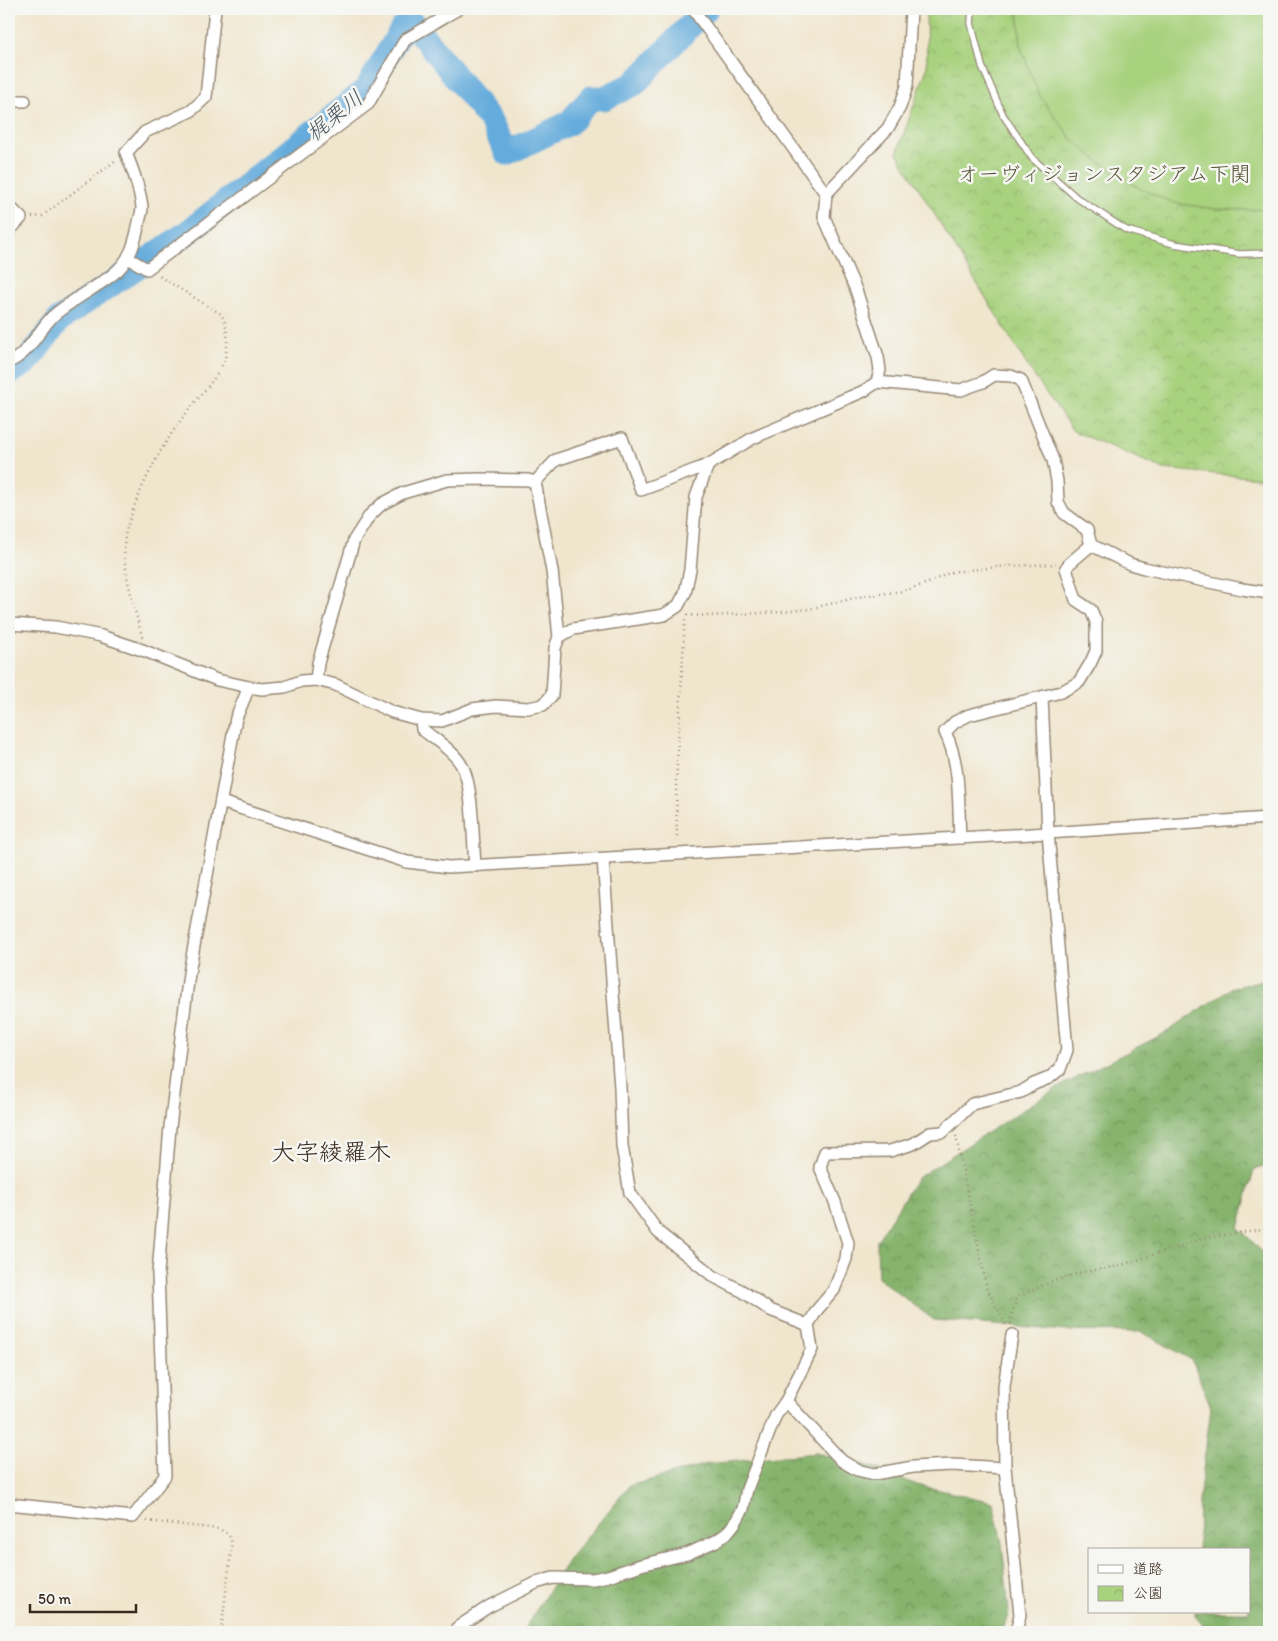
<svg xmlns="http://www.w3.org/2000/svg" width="1278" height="1641" viewBox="0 0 1278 1641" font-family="Itim,'Klee One',sans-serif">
	<defs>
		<pattern id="forest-crowns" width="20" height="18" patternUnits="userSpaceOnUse" patternTransform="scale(1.25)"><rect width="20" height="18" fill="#86b46d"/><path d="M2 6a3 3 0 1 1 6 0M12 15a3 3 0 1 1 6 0" fill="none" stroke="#6f9359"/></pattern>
		<pattern id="park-crowns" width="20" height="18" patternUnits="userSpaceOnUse" patternTransform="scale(1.25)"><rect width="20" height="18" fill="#a8d27e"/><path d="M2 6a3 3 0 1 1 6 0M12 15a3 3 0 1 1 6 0" fill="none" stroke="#92b46c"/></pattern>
	</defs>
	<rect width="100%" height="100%" fill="#f6f6f2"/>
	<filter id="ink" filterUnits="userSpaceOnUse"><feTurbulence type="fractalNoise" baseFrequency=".02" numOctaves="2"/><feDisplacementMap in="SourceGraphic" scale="10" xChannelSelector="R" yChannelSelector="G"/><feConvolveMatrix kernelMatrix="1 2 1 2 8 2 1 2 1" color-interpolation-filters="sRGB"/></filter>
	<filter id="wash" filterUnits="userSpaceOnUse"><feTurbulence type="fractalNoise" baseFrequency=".0096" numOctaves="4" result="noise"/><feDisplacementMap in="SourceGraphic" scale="20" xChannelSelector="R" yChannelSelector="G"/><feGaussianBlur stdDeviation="1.12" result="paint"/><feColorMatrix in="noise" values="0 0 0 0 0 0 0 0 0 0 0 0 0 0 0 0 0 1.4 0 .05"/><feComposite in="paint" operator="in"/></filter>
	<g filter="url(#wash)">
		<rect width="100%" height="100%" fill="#f0e6ce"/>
		<g fill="url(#forest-crowns)" stroke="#606f46">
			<path d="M1269 978V1165L1254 1170 1239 1228 1269 1259V1632H1209L1195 1616V1612H1249V1550H1198L1199 1501 1211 1407 1192 1360 1142 1332 1066 1331 934 1320 878 1278 877 1241 917 1178 1055 1089 1167 1032 1230 989Z"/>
			<path d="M816 1453 873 1467 917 1485 993 1502 1002 1543 1009 1612 1002 1632H522L570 1558 629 1486 708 1464Z"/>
		</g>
		<path fill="url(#park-crowns)" stroke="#727e4e" d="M926 9H1269V479L1164 469 1073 431 1030 370 897 153 927 68Z"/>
		<path fill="#a8d27e" stroke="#727e4e" d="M1018 9H1269V208L1252 210 1215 209 1174 203 1141 189 1098 161 1072 139 1039 95 1021 48Z"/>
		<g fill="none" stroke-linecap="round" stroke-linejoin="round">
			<path stroke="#65acdc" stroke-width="25" d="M9 373 27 362 59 320 187 233 367 89 402 29 413 24 491 121 507 153 569 123 591 98H604L634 84 706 9"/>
		</g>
	</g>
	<g filter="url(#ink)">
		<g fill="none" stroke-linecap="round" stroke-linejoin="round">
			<defs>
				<path id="lane" d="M972 9 971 23 982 66 1003 115 1032 158 1077 198 1126 230 1174 244 1240 254 1269 253"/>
				<g id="street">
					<path d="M693 9 826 194"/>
					<path d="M9 101H25"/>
					<path d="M9 206 21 218 9 231"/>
					<path d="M128 258 147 269 368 104 405 40 458 9"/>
					<path d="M9 362C29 354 38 331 53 316 71 300 93 290 112 275 130 262 135 243 139 222 140 218 142 212 142 207 140 189 133 170 126 153L145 132 191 111 206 97 215 9"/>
					<path d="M877 382 880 370 878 357 856 290 824 217 826 194 888 128 900 107 907 86 911 9"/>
					<path d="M535 482 556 460 622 438 641 490 708 465 753 438 864 391 877 382 961 390 983 382 994 375 1011 376 1021 380 1053 460 1057 481 1058 502 1064 513 1087 530 1091 545"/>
					<path d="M1091 545 1130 564 1144 568 1242 589 1269 593"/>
					<path d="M9 624 56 627 101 636 145 651 217 680 249 687 262 689 285 687 301 681 316 680 336 685 392 712 421 720 442 721 472 709 496 706 528 708 543 705 552 695 555 648 559 637 552 571 535 482"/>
					<path d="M559 637 573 629 664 615 678 606 685 593 690 570 696 497 708 465"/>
					<path d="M316 680 318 663 354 540 370 515 382 504 403 493 447 480 479 479 528 480 535 482"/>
					<path d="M421 720 422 729C435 740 454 751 462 766 473 785 473 841 475 866"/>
					<path d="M221 802 407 862 449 867 1048 833 1269 818"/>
					<path d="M960 838C958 802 961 764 945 732L955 722 969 715 1061 692 1079 682 1090 664 1096 651V622L1091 610 1076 600 1066 568 1070 563 1091 545"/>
					<path d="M603 859 620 1087 622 1146 630 1193 658 1232 713 1276 742 1291 770 1310 808 1325"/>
					<path d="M1012 1335 1004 1386 1005 1468 1020 1615 1016 1632"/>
					<path d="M786 1401 842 1461 857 1470 874 1474 913 1467 952 1465 1005 1468"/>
					<path d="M9 1504 133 1517 165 1476 158 1273 170 1127 189 973 236 718 249 687"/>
					<path d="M458 1627 488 1607 536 1583 553 1578 593 1579 608 1576 641 1565 687 1554 716 1541 726 1534 735 1523 743 1509 747 1489 776 1415 786 1401 812 1349 808 1325 817 1310 834 1290 846 1259 848 1243 835 1202 820 1167 825 1152 890 1151 913 1144 930 1133 943 1132 972 1104 1021 1092 1034 1084 1049 1078 1060 1069 1067 1050 1048 833 1042 697"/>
				</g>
			</defs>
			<use href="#lane" stroke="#968876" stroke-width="8"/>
			<use href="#street" stroke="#968876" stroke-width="14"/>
			<g stroke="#968876" stroke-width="2.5" stroke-dasharray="1 4" stroke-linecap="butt">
				<path d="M32 217 42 216 115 161"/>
				<path d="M687 615 707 616 782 612 809 609 863 596 904 591 928 583 951 572 1007 566 1056 564"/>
				<path d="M142 637C135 608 119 561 126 532 136 495 158 451 181 420 193 403 220 376 225 358 228 344 229 326 221 314L159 276"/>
				<path d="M677 841 676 783 685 617"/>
				<path d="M956 1136 987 1289 1006 1325"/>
				<path d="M1011 1324V1317L1017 1297 1053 1281 1083 1272 1119 1266 1204 1238 1269 1228"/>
				<path d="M147 1521 219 1529C232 1535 232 1539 231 1552L221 1632"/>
			</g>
			<use href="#lane" stroke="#fff" stroke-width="5.5"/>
			<use href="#street" stroke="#fff" stroke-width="11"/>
		</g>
	</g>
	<g text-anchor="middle" stroke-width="5" stroke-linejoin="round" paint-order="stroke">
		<g font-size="21" fill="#565436" stroke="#f6f6f2">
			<text x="1104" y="181">オーヴィジョンスタジアム下関</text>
		</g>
		<g font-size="22" font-style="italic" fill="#4a5860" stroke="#f6f6f2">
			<text transform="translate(334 115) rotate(-39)" y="8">梶栗川</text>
		</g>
		<g font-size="24" fill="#3b2a1e" stroke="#f6f6f2">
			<text x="331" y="1160">大字綾羅木</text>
		</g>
	</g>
	<rect width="1278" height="1641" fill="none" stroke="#f6f6f2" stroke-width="30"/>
	<rect x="1088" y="1548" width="162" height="65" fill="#f6f6f2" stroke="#aba49d"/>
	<rect x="1098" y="1565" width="25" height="8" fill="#ffffff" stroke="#aba49d"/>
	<text x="1133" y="1574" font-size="15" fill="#3b2a1e">道路</text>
	<rect x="1098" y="1586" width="25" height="15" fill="url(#park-crowns)" stroke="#aba49d"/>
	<text x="1133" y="1598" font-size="15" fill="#3b2a1e">公園</text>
	<path d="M30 1604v8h106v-8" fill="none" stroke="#3b2a1e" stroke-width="2.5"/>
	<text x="38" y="1604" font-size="15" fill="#3b2a1e" stroke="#f6f6f2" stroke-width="4" paint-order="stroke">50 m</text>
</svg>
